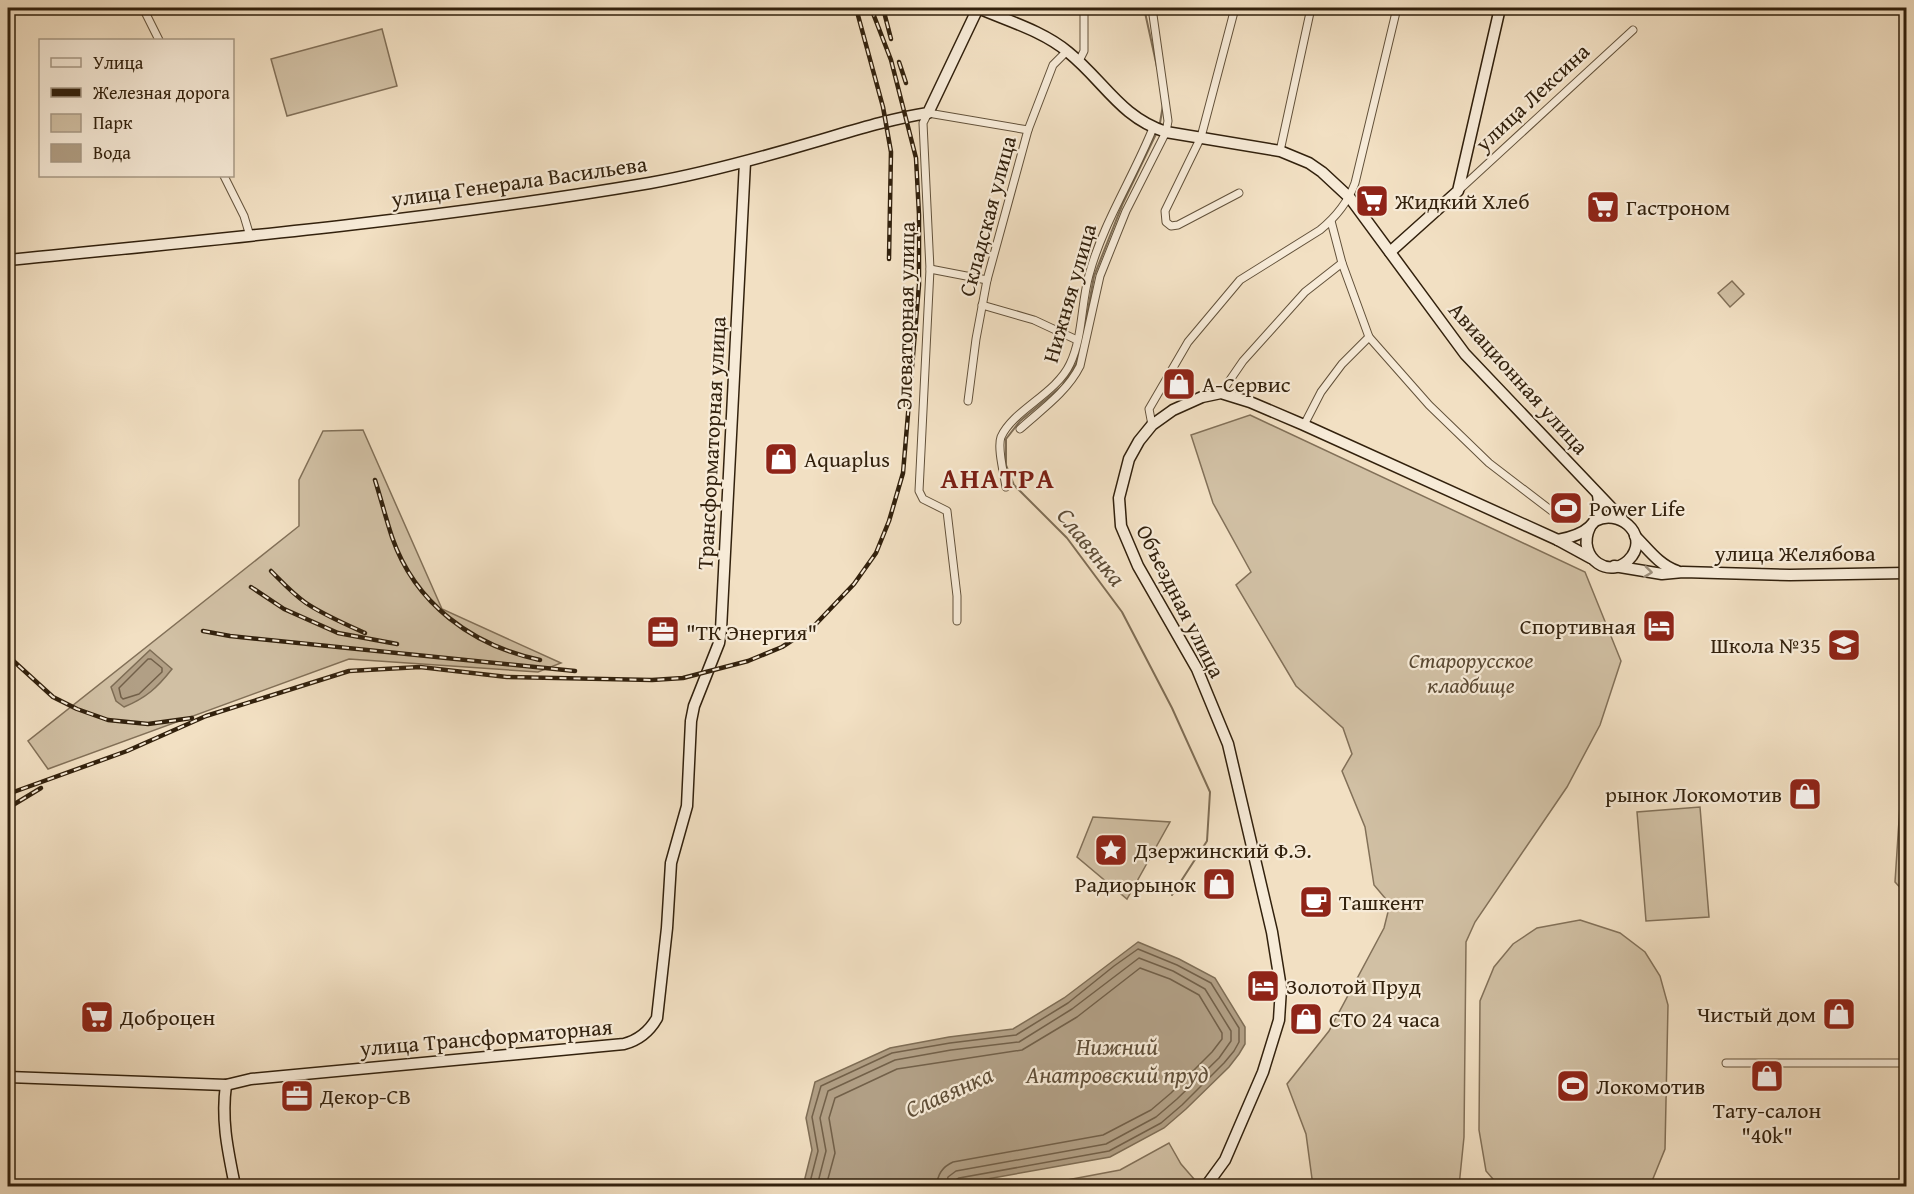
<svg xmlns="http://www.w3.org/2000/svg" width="1914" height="1194" viewBox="0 0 1914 1194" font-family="'Gentium Book Plus',serif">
	<rect width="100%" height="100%" fill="#f2e0c3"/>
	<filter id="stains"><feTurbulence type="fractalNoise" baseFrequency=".00333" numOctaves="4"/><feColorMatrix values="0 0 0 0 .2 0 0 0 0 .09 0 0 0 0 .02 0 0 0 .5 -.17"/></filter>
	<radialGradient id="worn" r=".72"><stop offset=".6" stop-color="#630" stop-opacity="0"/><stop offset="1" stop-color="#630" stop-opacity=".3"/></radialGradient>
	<g fill="#d1c0a4" stroke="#827058" stroke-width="1.5">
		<path d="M382 29 397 86 287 116 271 59Z"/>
		<path d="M1732 281 1744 294 1730 307 1718 293Z"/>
		<path d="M1250 415 1585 572 1621 661 1600 725 1567 787 1475 922 1466 942 1464 1137 1459 1186H1313L1306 1134 1287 1084 1329 1031 1384 928 1390 904 1374 885 1365 827 1342 771 1352 754 1343 728 1296 686 1236 585 1251 572 1213 503 1191 435Z"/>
		<path d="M363 430 442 609 561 663 538 672 349 659 48 769 28 741 299 526V480L323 431Z"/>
		<path d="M1906 713V894L1895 882Z"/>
		<path d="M1700 807 1709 917 1646 921 1637 812Z"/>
		<path d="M1093 817 1170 822 1127 899 1077 857Z"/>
		<path d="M1580 920 1620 933 1645 952 1660 976 1668 1005 1665 1149 1650 1186H1499L1486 1171 1479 1130 1480 1001 1494 967 1513 944 1537 928Z"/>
		<path d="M1169 1143 1181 1164 1194 1179 1188 1186H1035L1120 1170Z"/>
	</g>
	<g fill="#b19f85" stroke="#7e6d55" stroke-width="1.5">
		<path d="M150 650 172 669C157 688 146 698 124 707L116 701 111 687Z"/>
		<path d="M1138 942 1179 959 1215 978 1245 1027V1044L1239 1054 1229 1067 1186 1109 1164 1128 1110 1157 948 1186H803L812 1150 806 1118 815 1082 890 1048 949 1037 1013 1029 1064 998Z"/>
	</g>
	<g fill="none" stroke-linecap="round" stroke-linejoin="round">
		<g stroke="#726049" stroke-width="1.5">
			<path d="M148 659H151L162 668V672L139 694 123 699 121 697 119 688Z"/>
			<path d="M809 1186 818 1151 812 1117 821 1086 892 1053 950 1043 1016 1035 1068 1003 1114 966 1138 949 1177 965 1211 983 1239 1028V1042L1234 1051 1224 1063 1182 1105 1161 1123 1109 1151 959 1178 954 1181 953 1186"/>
			<path d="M817 1186 826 1151 820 1118 828 1091 895 1060 951 1050 1019 1042 1072 1009 1139 958 1173 971 1205 989 1231 1031V1041L1219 1058 1177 1099 1156 1117 1106 1144 956 1171 948 1177 946 1186"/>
			<path d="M826 1186 835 1153 829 1118 835 1098 897 1069 1022 1050 1077 1017 1140 968 1170 979 1199 995 1222 1033V1039L1212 1052 1171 1093 1151 1110 1103 1135 953 1162C942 1167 937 1175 937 1186"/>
		</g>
		<g stroke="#7e6d55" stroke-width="2">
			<path d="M1144 8 1157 67"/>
			<path d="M1160 123 1163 105"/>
			<path d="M1156 134 1123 203 1094 276 1084 332 1076 364 1062 386 1020 421 1006 439V465L1014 485 1067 538 1122 612 1172 708 1210 792 1207 841 1172 895"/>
		</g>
		<defs>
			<g id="street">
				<path d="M143 8 159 40"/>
				<path d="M1235 8 1201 137 1165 211 1166 222 1171 226 1178 225 1239 193"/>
				<path d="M1079 61 1084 51V8"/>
				<path d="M1280 151 1311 8"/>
				<path d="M224 176 244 216 250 236"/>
				<path d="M1458 191 1633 30"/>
				<path d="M1331 221 1342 263 1369 337 1429 405 1489 463 1557 515"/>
				<path d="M930 269 987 280"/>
				<path d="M982 305 1034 320 1077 340"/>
				<path d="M1221 393 1243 361 1305 292 1342 263"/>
				<path d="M968 401 976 339 987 280 1028 130 1053 65 1067 51"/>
				<path d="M1152 425 1149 409 1188 342 1240 280 1320 230C1336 217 1348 202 1355 183L1397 8"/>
				<path d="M1304 425 1321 392 1342 364 1369 337"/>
				<path d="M1020 429C1041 410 1067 392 1080 366L1100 276 1126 211 1166 132 1168 121 1152 8"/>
				<path d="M1006 487C1004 474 997 448 1001 437 1013 410 1056 394 1070 364 1083 337 1081 303 1089 275 1103 223 1133 178 1153 128"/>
				<path d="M957 621V596L947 511 923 499 919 491 930 269 923 123 928 113 1028 130"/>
				<path d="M1726 1063H1906"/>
			</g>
			<g id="secondary">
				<path d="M978 8C1008 21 1043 31 1068 52 1104 81 1120 117 1166 132L1280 151 1309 163 1322 172 1350 198 1465 354 1622 519"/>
				<path d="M1390 252 1458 191 1500 8"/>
				<path d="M8 260C222 239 438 219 650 183 706 173 760 158 814 142 852 131 889 119 928 113L978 8"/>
				<path d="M1590 527C1575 558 1612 583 1632 556 1648 533 1618 508 1595 521"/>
				<path d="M1635 536C1648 549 1659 565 1677 571"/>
				<path d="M1558 540C1584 535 1603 525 1598 495"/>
				<path d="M1614 566 1662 574 1683 572 1790 575 1906 573"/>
				<path d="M8 1077 226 1085 251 1079 624 1044C639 1040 649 1032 657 1018L667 928 671 863 687 806 691 721 694 706 719 643 721 630 745 162"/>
				<path d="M226 1085C221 1121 228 1151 235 1186"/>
				<path d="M1206 1186 1225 1160 1263 1072 1279 1020 1281 988 1272 932 1228 744 1197 669 1138 566 1121 526 1119 498 1129 459 1139 441 1152 425 1173 410 1202 397 1221 393 1250 402 1304 425 1558 540 1591 558"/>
			</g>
		</defs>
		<use href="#street" stroke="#62513a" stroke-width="9"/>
		<use href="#secondary" stroke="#32210d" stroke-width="13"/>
		<use href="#street" stroke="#f7ebd8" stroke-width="7"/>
		<use href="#secondary" stroke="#f7ebd8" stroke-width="10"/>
		<defs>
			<g id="rail">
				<path d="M856 8 883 107 891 152 889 259"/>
				<path d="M883 8 891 39"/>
				<path d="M899 62 906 83"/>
				<path d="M375 480C381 499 386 519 392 537 415 604 473 646 540 660"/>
				<path d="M271 571C282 582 293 594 306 603 324 615 345 624 365 633"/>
				<path d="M251 587 284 609 338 633 397 644"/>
				<path d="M203 631 230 636 575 671"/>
				<path d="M8 656 53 697 77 709 108 720 148 724 192 718"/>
				<path d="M8 794 127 751 206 716 349 671 420 667 507 677 652 680 683 678 748 661 782 647 814 626 854 584 876 553 889 521 903 473 919 285V215L916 158 891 60 871 8"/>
				<path d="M8 808 41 788"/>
			</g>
		</defs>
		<use href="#rail" stroke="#32210d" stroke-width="4.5"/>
		<use href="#rail" stroke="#f7ebd8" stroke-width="2" stroke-dasharray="7" stroke-linecap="butt"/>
	</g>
	<defs><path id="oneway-chevron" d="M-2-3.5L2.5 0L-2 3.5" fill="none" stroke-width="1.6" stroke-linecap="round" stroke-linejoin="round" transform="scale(1.5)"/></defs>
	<use stroke="#9e907d" href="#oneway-chevron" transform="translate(1648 572) rotate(7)"/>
	<defs>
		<symbol id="supermarket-square" viewBox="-11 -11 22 22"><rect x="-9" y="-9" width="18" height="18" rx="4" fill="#8f2418" stroke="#f7ebd8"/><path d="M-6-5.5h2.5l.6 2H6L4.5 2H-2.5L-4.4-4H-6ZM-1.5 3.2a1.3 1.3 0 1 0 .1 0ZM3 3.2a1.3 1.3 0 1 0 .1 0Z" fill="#fff"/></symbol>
		<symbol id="shop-square" viewBox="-11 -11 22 22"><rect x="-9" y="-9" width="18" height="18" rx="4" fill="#8f2418" stroke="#f7ebd8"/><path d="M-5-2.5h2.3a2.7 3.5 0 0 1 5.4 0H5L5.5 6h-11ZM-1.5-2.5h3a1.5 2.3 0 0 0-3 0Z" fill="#fff"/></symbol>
		<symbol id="stadium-square" viewBox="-11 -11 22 22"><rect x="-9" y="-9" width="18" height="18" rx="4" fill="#8f2418" stroke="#f7ebd8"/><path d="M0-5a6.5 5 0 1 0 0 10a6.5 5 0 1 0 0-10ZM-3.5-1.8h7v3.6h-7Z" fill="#fff"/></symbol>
		<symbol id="hotel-square" viewBox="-11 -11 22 22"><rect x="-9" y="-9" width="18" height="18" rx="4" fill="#8f2418" stroke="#f7ebd8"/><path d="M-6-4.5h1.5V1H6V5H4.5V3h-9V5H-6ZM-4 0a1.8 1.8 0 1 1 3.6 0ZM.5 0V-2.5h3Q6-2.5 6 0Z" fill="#fff"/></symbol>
		<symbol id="office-square" viewBox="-11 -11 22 22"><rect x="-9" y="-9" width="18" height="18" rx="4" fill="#8f2418" stroke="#f7ebd8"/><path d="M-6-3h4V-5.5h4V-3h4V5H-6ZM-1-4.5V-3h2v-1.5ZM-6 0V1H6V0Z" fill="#fff"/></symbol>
		<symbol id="school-square" viewBox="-11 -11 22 22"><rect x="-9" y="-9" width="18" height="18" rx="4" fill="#8f2418" stroke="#f7ebd8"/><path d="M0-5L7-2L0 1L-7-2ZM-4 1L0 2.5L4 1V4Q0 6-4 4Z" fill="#fff"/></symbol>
		<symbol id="sight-square" viewBox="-11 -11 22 22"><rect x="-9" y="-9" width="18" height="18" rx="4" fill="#8f2418" stroke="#f7ebd8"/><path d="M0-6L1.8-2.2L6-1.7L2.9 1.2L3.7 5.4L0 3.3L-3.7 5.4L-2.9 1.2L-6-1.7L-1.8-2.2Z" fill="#fff"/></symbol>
		<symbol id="cafe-square" viewBox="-11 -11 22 22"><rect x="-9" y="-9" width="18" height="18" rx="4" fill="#8f2418" stroke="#f7ebd8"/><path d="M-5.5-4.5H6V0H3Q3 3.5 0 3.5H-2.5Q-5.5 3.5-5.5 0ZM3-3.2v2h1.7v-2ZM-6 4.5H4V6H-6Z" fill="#fff"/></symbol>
	</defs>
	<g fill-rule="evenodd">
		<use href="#supermarket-square" x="1353" y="182" width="38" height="38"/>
		<use href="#supermarket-square" x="1584" y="188" width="38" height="38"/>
		<use href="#shop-square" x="1160" y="365" width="38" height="38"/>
		<use href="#shop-square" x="762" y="440" width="38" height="38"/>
		<use href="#stadium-square" x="1547" y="489" width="38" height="38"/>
		<use href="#hotel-square" x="1640" y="607" width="38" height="38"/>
		<use href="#office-square" x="644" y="613" width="38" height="38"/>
		<use href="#school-square" x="1825" y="626" width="38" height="38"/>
		<use href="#shop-square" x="1786" y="775" width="38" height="38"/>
		<use href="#sight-square" x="1092" y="831" width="38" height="38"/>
		<use href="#shop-square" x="1200" y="865" width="38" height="38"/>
		<use href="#cafe-square" x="1297" y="883" width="38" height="38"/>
		<use href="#hotel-square" x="1244" y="967" width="38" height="38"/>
		<use href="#shop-square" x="1820" y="995" width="38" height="38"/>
		<use href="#supermarket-square" x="78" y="998" width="38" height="38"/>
		<use href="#shop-square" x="1287" y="1000" width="38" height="38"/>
		<use href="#shop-square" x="1748" y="1057" width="38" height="38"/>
		<use href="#stadium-square" x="1554" y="1067" width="38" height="38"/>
		<use href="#office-square" x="278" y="1077" width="38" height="38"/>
	</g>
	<g text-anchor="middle" stroke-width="4.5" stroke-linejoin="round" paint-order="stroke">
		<g font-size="22" fill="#32210d" stroke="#f7ebd8">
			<text transform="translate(1532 97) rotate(-43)" y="8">улица Лексина</text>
			<text transform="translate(519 181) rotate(-8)" y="8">улица Генерала Васильева</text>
			<text transform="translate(987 216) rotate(-75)" y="8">Складская улица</text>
			<text transform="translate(1069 293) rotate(-74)" y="8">Нижняя улица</text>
			<text transform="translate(905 316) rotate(-89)" y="8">Элеваторная улица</text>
			<text transform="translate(1519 378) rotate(48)" y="8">Авиационная улица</text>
			<text transform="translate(711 443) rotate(-87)" y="8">Трансформаторная улица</text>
			<text x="1795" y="561">улица Желябова</text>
			<text transform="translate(1181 601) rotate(63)" y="8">Объездная улица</text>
			<text transform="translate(486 1037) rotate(-5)" y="8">улица Трансформаторная</text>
		</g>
		<g font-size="22" fill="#32210d" stroke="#f7ebd8" text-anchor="start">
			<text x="1395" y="209">Жидкий Хлеб</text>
			<text x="1626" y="215">Гастроном</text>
			<text x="1202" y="392">А-Сервис</text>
			<text x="804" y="467">Aquaplus</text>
			<text x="1589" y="516">Power Life</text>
			<text x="1636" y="634" text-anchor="end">Спортивная</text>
			<text x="686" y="640">"ТК Энергия"</text>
			<text x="1821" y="653" text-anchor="end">Школа №35</text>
			<text x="1782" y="802" text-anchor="end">рынок Локомотив</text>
			<text x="1134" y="858">Дзержинский Ф.Э.</text>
			<text x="1196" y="892" text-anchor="end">Радиорынок</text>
			<text x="1339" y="910">Ташкент</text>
			<text x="1286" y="994">Золотой Пруд</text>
			<text x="1816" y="1022" text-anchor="end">Чистый дом</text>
			<text x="120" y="1025">Доброцен</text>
			<text x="1329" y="1027">СТО 24 часа</text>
			<text x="1596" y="1094">Локомотив</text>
			<text x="320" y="1104">Декор-СВ</text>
			<text x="1767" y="1118" text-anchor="middle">Тату-салон<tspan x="1767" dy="25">"40k"</tspan></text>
		</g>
		<g font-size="22" font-style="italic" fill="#5a4933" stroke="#f7ebd8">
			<text x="1471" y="668">Старорусское<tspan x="1471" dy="25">кладбище</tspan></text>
		</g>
		<g font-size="24" font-style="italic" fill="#5e4d37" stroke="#f7ebd8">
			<text transform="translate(1091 547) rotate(51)" y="8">Славянка</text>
			<text x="1117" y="1055">Нижний<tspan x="1117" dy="28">Анатровский пруд</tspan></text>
			<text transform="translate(949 1092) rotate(-24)" y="8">Славянка</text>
		</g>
		<g font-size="28" font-weight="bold" letter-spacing="1.5" fill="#7a1f14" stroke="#f7ebd8">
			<text x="998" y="488">АНАТРА</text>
		</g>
	</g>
	<rect width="1914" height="1194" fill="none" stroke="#f2e0c3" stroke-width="30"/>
	<rect x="9" y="9" width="1896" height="1176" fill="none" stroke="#32210d" stroke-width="3"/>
	<rect x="15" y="15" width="1884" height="1164" fill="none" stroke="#32210d" stroke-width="1.5"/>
	<rect x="39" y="39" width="195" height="138" fill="#f7ebd8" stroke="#a89a87" stroke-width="1.5"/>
	<rect x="51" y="58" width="30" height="9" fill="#f7ebd8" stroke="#a89a87" stroke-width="1.5"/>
	<text x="93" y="69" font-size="18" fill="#32210d">Улица</text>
	<rect x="51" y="88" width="30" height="9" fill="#32210d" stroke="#a89a87" stroke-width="1.5"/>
	<text x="93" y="99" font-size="18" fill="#32210d">Железная дорога</text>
	<rect x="51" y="114" width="30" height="18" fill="#d1c0a4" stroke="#a89a87" stroke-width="1.5"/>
	<text x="93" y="129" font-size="18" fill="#32210d">Парк</text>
	<rect x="51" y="144" width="30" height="18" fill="#b19f85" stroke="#a89a87" stroke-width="1.5"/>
	<text x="93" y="159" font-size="18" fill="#32210d">Вода</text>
	<rect width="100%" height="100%" filter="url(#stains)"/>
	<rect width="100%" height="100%" fill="url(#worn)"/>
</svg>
